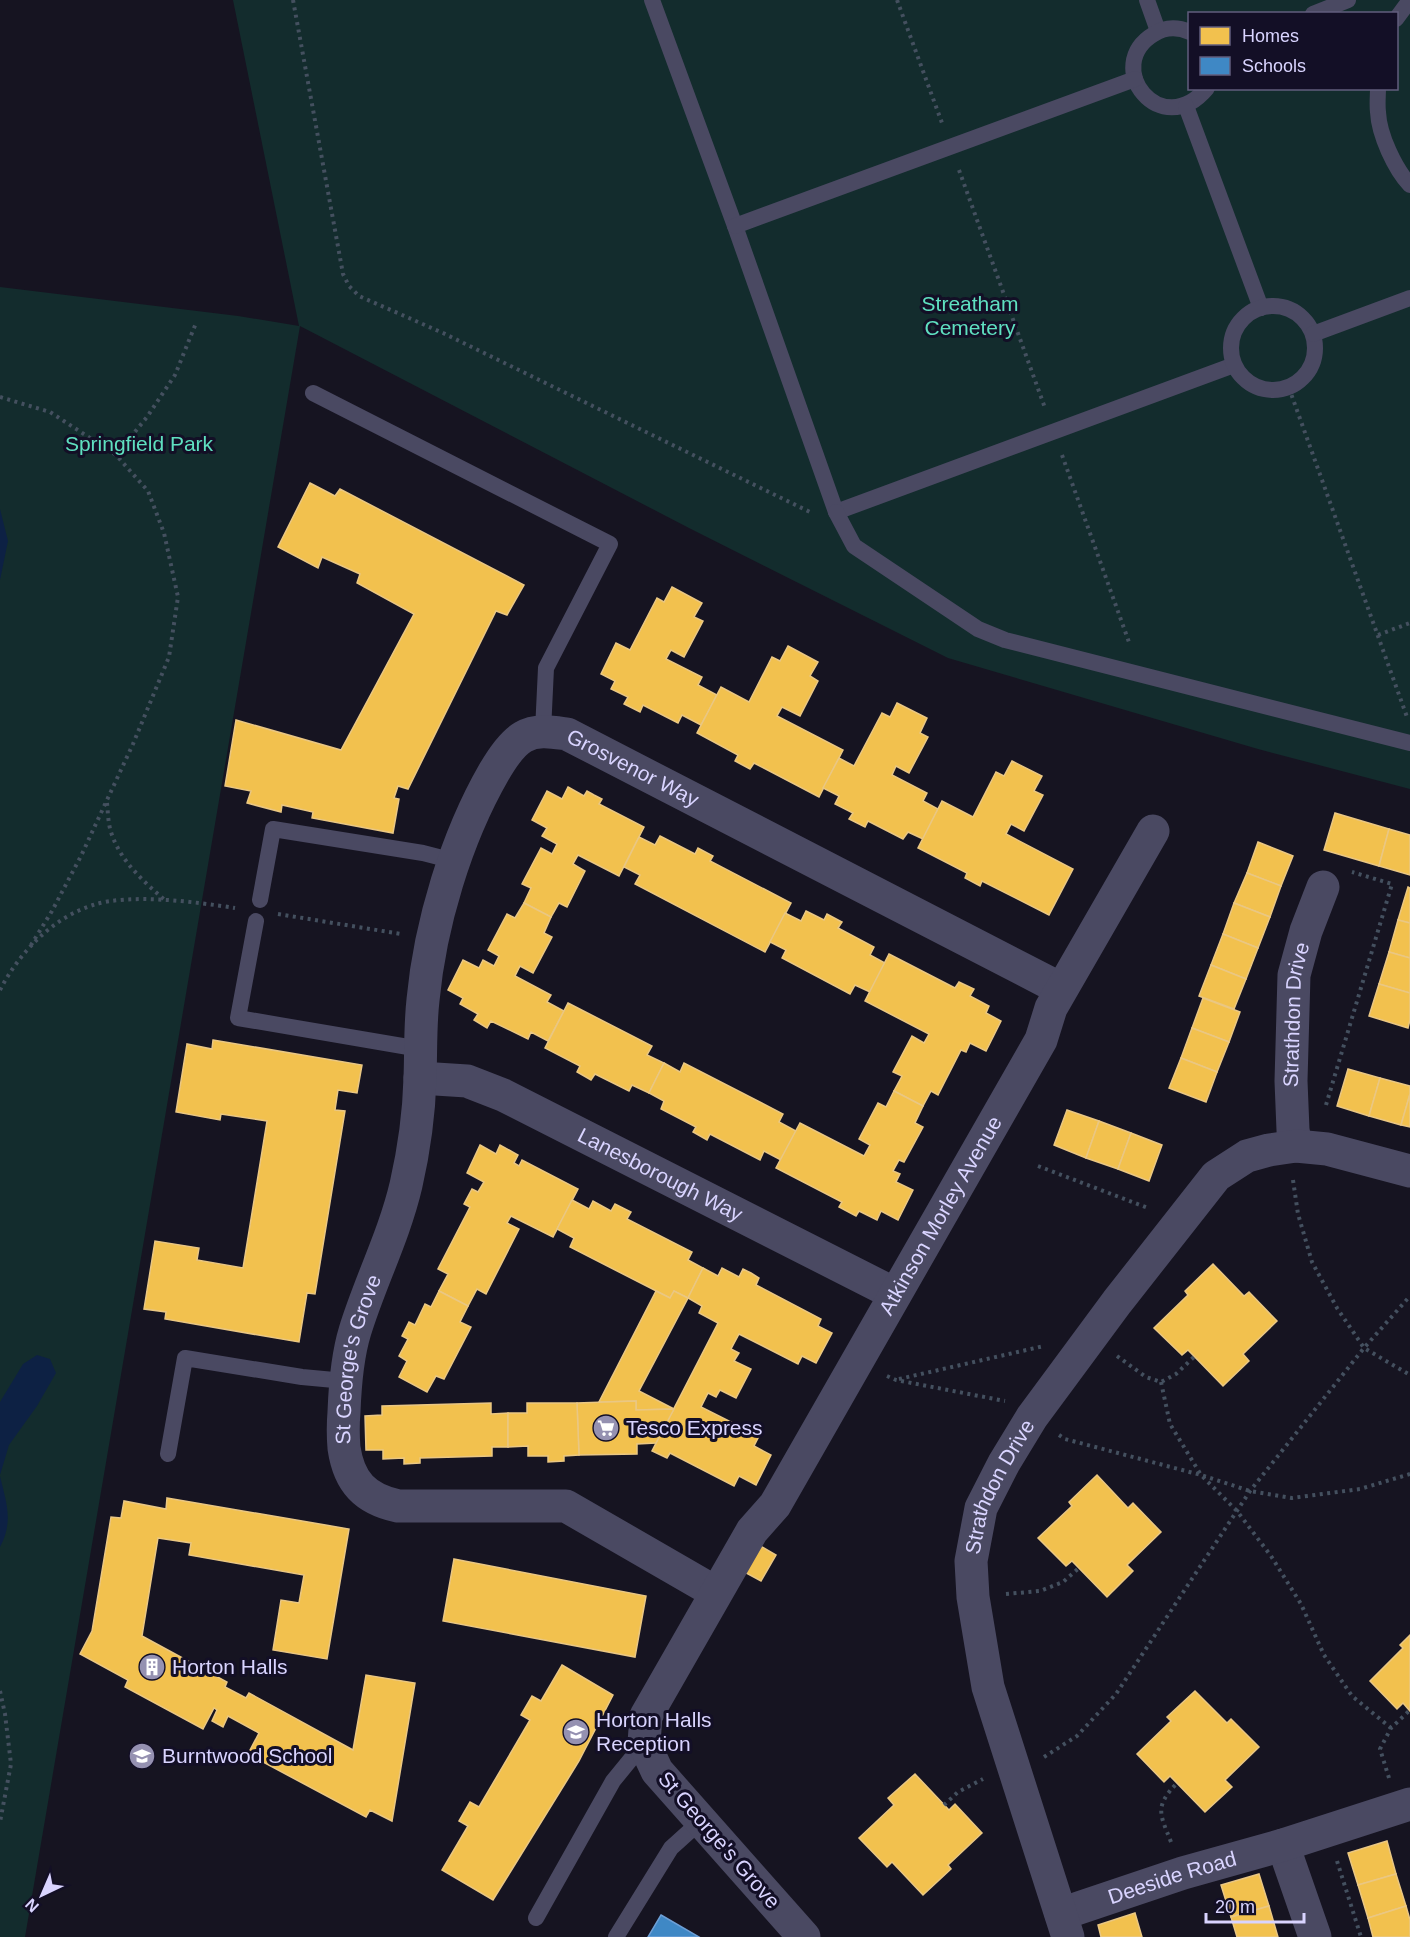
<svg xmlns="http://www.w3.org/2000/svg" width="1410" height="1937" viewBox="0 0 1410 1937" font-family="Helvetica,sans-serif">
	<rect width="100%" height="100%" fill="#161421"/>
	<path fill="#132c2d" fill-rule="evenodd" d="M233 0H1410V789L1258 749 948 658 689 528 300 326 25 1937H0V287L238 316 299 326ZM1190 14H1396V88H1190Z"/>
	<g fill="#0d2144">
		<path d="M0 509 8 541 0 580Z"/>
		<path d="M37 1355 50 1359 56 1373 37 1406 9 1445 0 1475V1402L23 1364Z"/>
		<path d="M0 1476C6 1502 14 1521 0 1547Z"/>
	</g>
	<g fill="#f2c14e" stroke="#eac783" stroke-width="1.5">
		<path d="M310 483 335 496 340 489 524 585 507 615 496 611 408 789 398 786 394 798 399 799 393 833 312 818 313 812 282 805 281 812 247 803 251 791 225 786 236 720 341 750 414 614 357 583 360 574 322 557 318 568 278 547Z"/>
		<path d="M672 587 702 603 694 617 703 621 684 657 671 650 666 659 702 677 698 685 717 695 701 725 682 715 678 723 643 705 640 712 624 704 628 697 611 689 615 681 601 674 616 643 630 650 657 598 664 602Z"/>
		<path d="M788 646 818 662 810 676 818 681 800 716 782 707 777 716 843 750 819 797 754 763 750 769 735 761 738 755 697 733 721 687 749 702 772 657 780 661Z"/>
		<path d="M897 703 927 718 920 733 928 737 909 773 896 766 892 775 927 793 923 801 938 809 923 839 908 832 903 839 868 821 865 827 849 819 853 813 835 804 839 796 823 788 839 758 854 766 882 713 890 717Z"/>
		<path d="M1012 761 1042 776 1034 791 1043 795 1024 831 1011 824 1006 834 1073 869 1049 915 982 881 980 886 965 878 967 873 918 848 942 801 973 817 996 772 1004 776Z"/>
		<path d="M568 787 584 796 587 791 594 795 602 799 599 804 644 827 619 876 578 855 573 864 585 871 567 907 559 903 551 917 524 903 531 888 522 884 541 848 552 854 557 844 542 836 547 828 532 820 547 791 562 799Z"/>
		<path d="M1335 813 1389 829 1379 866 1324 850Z"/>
		<path d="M1389 829 1410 835V875L1379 866Z"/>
		<path d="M660 836 695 854 698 848 713 856 710 861 791 903 765 952 635 884 640 875 624 867 639 837 655 845Z"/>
		<path d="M1258 842 1293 856 1281 886 1247 873Z"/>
		<path d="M1247 873 1281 886 1270 917 1234 903Z"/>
		<path d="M1408 887 1410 888V923L1398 920Z"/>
		<path d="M524 903 551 917 544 933 552 937 533 973 520 966 515 976 551 995 547 1002 564 1011 548 1041 531 1032 528 1039 491 1021 487 1028 474 1020 478 1014 460 1004 463 998 448 990 463 960 479 968 483 960 494 966 499 956 488 950 507 914 515 918Z"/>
		<path d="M1234 903 1270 917 1258 948 1223 934Z"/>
		<path d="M806 911 824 920 827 914 842 922 838 928 874 947 870 955 885 963 870 992 855 985 850 994 782 958 786 950 770 942 785 913 801 921Z"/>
		<path d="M1398 920 1410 923V958L1389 952Z"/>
		<path d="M1223 934 1258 948 1246 979 1211 965Z"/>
		<path d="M1389 952 1410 958V993L1379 984Z"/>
		<path d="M889 954 955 988 959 982 974 989 970 996 989 1006 986 1013 1001 1021 986 1051 970 1043 966 1052 961 1050 938 1095 931 1091 923 1106 894 1091 902 1076 893 1072 912 1036 924 1043 929 1034 865 1001Z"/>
		<path d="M1211 965 1246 979 1234 1009 1199 996Z"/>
		<path d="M1379 984 1410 993V1020L1408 1028 1369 1016Z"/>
		<path d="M1203 998 1240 1012 1229 1042 1192 1028Z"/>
		<path d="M568 1003 652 1046 647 1055 664 1063 649 1093 632 1085 629 1091 595 1074 591 1080 577 1072 580 1066 545 1048Z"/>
		<path d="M1192 1028 1229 1042 1217 1072 1181 1058Z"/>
		<path d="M213 1040 362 1065 357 1093 338 1090 335 1110 345 1111 315 1294 307 1293 299 1342 165 1319 166 1312 144 1309 155 1241 199 1248 197 1260 243 1268 267 1121 221 1114 220 1120 176 1112 187 1044 212 1049Z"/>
		<path d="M1181 1058 1217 1072 1206 1102 1169 1088Z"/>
		<path d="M664 1063 680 1072 684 1063 783 1114 779 1122 796 1131 781 1160 764 1151 760 1160 710 1134 707 1140 693 1132 696 1127 661 1109 664 1101 649 1093Z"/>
		<path d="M1348 1069 1380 1078 1369 1116 1337 1106Z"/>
		<path d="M1380 1078 1410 1086V1094L1401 1125 1369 1116Z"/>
		<path d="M894 1091 923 1106 915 1123 923 1127 904 1162 899 1160 893 1171 900 1174 896 1182 913 1190 898 1220 881 1211 877 1220 859 1211 856 1216 839 1207 842 1202 776 1168 800 1123 864 1156 870 1145 859 1139 878 1103 886 1107Z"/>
		<path d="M1410 1094V1127L1401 1125Z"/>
		<path d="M1067 1110 1099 1121 1086 1158 1054 1145Z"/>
		<path d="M1099 1121 1131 1133 1118 1169 1086 1158Z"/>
		<path d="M1131 1133 1162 1145 1149 1181 1118 1169Z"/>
		<path d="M480 1145 496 1154 500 1145 518 1155 514 1163 519 1166 522 1160 578 1189 553 1237 511 1216 507 1223 519 1229 486 1294 477 1289 468 1306 439 1291 448 1274 438 1269 470 1207 464 1204 472 1189 478 1192 484 1182 467 1173Z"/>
		<path d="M572 1200 589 1209 593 1201 611 1211 615 1204 631 1212 627 1219 692 1252 688 1260 703 1268 688 1298 674 1291 670 1298 570 1247 574 1238 557 1229Z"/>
		<path d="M1213 1264 1244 1296 1249 1292 1277 1321 1243 1354 1249 1361 1223 1386 1188 1350 1182 1355 1154 1328 1188 1295 1185 1291Z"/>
		<path d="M703 1268 718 1276 722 1268 739 1277 743 1269 751 1273 759 1278 756 1285 821 1319 818 1326 832 1333 816 1363 802 1356 798 1364 739 1334 731 1349 739 1353 734 1361 751 1369 736 1398 720 1390 716 1397 708 1393 701 1407 759 1436 754 1446 771 1455 756 1485 739 1476 734 1486 670 1453 667 1458 652 1451 718 1323 699 1313 702 1306 688 1298Z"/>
		<path d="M439 1291 468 1306 460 1322 471 1327 444 1379 436 1376 427 1392 399 1377 407 1361 399 1356 408 1339 402 1336 409 1322 415 1325 425 1304 431 1307Z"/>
		<path d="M656 1291 670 1298 674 1291 688 1298 639 1391 674 1409 636 1410V1401L599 1402Z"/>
		<path d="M636 1401V1410L674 1409 656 1443 637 1444V1454L579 1455 577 1403Z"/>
		<path d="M491 1403V1414L508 1413V1447H492V1456L420 1458V1463L404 1464V1458L383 1459V1450H366L365 1416 382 1415V1406Z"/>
		<path d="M527 1403H577L579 1455 564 1456V1461L548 1462V1456H528V1446L508 1447V1413H527Z"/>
		<path d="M1097 1475 1128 1508 1133 1503 1161 1532 1127 1565 1133 1571 1107 1597 1072 1561 1066 1566 1038 1538 1072 1506 1069 1502Z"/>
		<path d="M167 1498 349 1529 327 1659 273 1650 281 1600 299 1603 304 1575 189 1555 191 1543 158 1538 142 1636 227 1682 225 1687 246 1698 249 1693 353 1750 366 1675 415 1683 392 1821 370 1810 366 1817 248 1754 259 1733 228 1716 223 1727 212 1721 217 1710 214 1708 203 1729 125 1687 128 1680 80 1654 92 1631 111 1517 121 1518 124 1501 166 1509Z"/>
		<path d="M750 1540 776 1555 761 1581 735 1567Z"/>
		<path d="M454 1559 646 1596 635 1657 443 1621Z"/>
		<path d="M1410 1635V1711L1403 1703 1397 1709 1370 1681 1403 1648 1400 1645Z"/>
		<path d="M562 1665 613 1695 579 1761 493 1900 442 1870 468 1826 459 1821 470 1802 479 1807 530 1720 521 1715 532 1696 541 1701Z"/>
		<path d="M1195 1691 1227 1723 1231 1719 1259 1747 1225 1780 1232 1787 1205 1812 1170 1776 1164 1782 1137 1754 1171 1721 1167 1717Z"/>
		<path d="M915 1774 949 1810 955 1804 982 1833 948 1865 951 1869 923 1895 892 1862 887 1867 859 1838 894 1805 888 1798Z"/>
		<path d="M1387 1841 1396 1874 1358 1885 1348 1853Z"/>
		<path d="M1259 1874 1269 1906 1231 1917 1221 1885Z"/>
		<path d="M1396 1874 1406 1906 1368 1918 1358 1885Z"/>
		<path d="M1269 1906 1278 1937H1237L1231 1917Z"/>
		<path d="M1406 1906 1410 1920V1937H1373L1368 1918Z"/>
		<path d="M1135 1913 1142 1937H1101L1098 1925Z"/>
	</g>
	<path fill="#3f88c5" stroke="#6d9fd6" stroke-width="1.5" d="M661 1915 699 1937H648Z"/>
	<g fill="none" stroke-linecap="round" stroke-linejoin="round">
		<g stroke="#44505f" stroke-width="4" stroke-dasharray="3 4.5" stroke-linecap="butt">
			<path d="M293 0 343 274 349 286 359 296 443 333 810 512"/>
			<path d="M897 0 942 123"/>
			<path d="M959 170 1045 408"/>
			<path d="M1289 388 1407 717"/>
			<path d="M0 397 50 412 116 455 148 491 164 533 178 597 169 657 133 744 81 856 52 911 31 945"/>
			<path d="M116 455 147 417 175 375 196 323"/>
			<path d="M1062 455 1130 645"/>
			<path d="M1378 635 1410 623"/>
			<path d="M107 803C108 812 108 823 111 832 120 861 144 882 166 901"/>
			<path d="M278 914 401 934"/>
			<path d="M0 990C19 953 52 918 93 905 130 893 196 902 235 908"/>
			<path d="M1326 1105 1392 884 1352 872"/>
			<path d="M1038 1166 1148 1208"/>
			<path d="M1293 1180 1298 1214 1312 1262 1337 1308 1364 1348 1410 1375"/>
			<path d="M1117 1356 1146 1377 1161 1382 1176 1374 1195 1356"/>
			<path d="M887 1376 896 1380 1005 1401"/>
			<path d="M899 1379 1044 1346"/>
			<path d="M1161 1382 1170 1424 1201 1475 1237 1511 1271 1556 1301 1604 1324 1655 1352 1696 1391 1728"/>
			<path d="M1059 1435 1065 1439 1201 1475 1250 1491 1292 1498 1360 1489 1410 1474"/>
			<path d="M1006 1594 1040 1591 1063 1582 1079 1568"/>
			<path d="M0 1691 5 1714 11 1764 0 1822"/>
			<path d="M1044 1757 1077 1736 1116 1694 1250 1491 1364 1348 1410 1296"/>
			<path d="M1389 1778 1380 1749 1391 1728 1409 1711"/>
			<path d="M944 1805 958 1792 983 1779"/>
			<path d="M1171 1842C1160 1814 1154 1807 1177 1783"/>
			<path d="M1337 1861 1361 1937"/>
		</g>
		<g stroke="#4a4962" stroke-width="16">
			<path d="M652 0 735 226 836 512 1234 365"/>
			<path d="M1147 0 1158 31"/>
			<path d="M1313 14 1348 0"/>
			<path d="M1396 19 1410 0"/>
			<path d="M1190 32C1178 27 1165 27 1154 34 1101 66 1161 143 1207 88"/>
			<path d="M1378 88C1378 96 1377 104 1378 112 1379 135 1395 169 1410 185"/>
			<path d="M1186 106 1261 308"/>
			<path d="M735 226 1135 79"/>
			<circle cx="1273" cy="348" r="42"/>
			<path d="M1313 334 1410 298"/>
			<path d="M313 393 610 544 546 668 543 731"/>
			<path d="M836 512 854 546 978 629 1005 640 1410 743"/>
			<path d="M260 900 273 829 423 853 454 861"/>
			<path d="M256 921 238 1018 420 1049"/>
			<path d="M168 1454 185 1358 302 1377 345 1381"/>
			<path d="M536 1918 613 1781 644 1743"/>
			<path d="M616 1937 671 1848 702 1820"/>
		</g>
		<g stroke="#4a4962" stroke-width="33">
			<path id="s1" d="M420 1078 467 1081 503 1095 895 1294"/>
			<path id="s2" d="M1296 1146 1293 1130 1291 1081 1294 975 1306 931 1323 887"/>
			<path id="s3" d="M715 1592 566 1506H398C365 1499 349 1482 344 1448 343 1436 343 1424 344 1412 345 1385 347 1357 355 1331 370 1282 394 1236 406 1185 414 1150 419 1114 420 1078 421 1052 420 1026 423 1000 430 925 456 838 494 772 501 760 511 744 523 737 537 729 552 732 567 734L1061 989"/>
			<path d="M1283 1845 1315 1937"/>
			<path id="s4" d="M1061 1914 1183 1873 1283 1845 1410 1804"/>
			<path id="s5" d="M804 1937 657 1771 644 1743 646 1716 752 1531 775 1505 1041 1040 1051 1008 1153 831"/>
			<path id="s6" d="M1068 1937 988 1687 973 1597 971 1561 981 1508 1004 1463 1032 1417 1117 1302 1216 1176 1247 1156 1269 1150 1296 1146 1327 1149 1410 1171"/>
		</g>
	</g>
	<defs>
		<symbol id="supermarket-disc" viewBox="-11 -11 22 22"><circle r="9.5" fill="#9591b1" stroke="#130f26"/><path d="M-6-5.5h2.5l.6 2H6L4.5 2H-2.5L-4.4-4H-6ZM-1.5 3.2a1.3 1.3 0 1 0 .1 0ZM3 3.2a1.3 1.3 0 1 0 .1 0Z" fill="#fff"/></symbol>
		<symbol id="building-disc" viewBox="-11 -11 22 22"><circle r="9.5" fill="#9591b1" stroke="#130f26"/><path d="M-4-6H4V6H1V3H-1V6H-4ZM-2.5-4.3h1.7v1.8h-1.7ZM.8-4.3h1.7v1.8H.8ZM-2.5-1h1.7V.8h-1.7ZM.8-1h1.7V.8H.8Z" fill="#fff"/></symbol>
		<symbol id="university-disc" viewBox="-11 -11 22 22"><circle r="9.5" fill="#9591b1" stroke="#130f26"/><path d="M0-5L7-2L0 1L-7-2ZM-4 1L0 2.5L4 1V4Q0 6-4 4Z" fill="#fff"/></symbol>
		<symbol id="school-disc" viewBox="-11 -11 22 22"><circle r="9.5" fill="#9591b1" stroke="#130f26"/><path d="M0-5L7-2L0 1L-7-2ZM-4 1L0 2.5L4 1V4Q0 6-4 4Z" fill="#fff"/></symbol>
	</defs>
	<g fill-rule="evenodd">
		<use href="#supermarket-disc" x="591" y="1413" width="30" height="30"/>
		<use href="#building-disc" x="137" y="1652" width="30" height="30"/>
		<use href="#university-disc" x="561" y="1717" width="30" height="30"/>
		<use href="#school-disc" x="127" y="1741" width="30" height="30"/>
	</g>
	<g text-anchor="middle" stroke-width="6" stroke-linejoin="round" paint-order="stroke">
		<g font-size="21" fill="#5fe0c0" stroke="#130f26">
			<text x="970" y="311">Streatham<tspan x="970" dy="24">Cemetery</tspan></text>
			<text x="139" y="451">Springfield Park</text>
		</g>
		<g font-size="21" fill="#d9d4ff" stroke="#130f26">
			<text dy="7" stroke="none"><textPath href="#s3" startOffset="1290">Grosvenor Way</textPath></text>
			<text dy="7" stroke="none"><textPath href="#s2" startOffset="132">Strathdon Drive</textPath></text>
			<text dy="7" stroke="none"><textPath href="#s1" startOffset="262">Lanesborough Way</textPath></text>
			<text dy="7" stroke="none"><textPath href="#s5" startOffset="861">Atkinson Morley Avenue</textPath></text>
			<text dy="7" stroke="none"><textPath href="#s3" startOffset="516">St George's Grove</textPath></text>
			<text dy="7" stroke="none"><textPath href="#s6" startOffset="470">Strathdon Drive</textPath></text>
			<text transform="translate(719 1840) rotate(49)" y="7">St George's Grove</text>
			<text dy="7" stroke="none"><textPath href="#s4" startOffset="117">Deeside Road</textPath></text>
		</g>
		<g font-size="21" fill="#d9d4ff" stroke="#130f26" text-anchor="start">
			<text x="626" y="1435">Tesco Express</text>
			<text x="172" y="1674">Horton Halls</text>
			<text x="596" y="1727">Horton Halls<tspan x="596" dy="24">Reception</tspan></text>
			<text x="162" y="1763">Burntwood School</text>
		</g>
	</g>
	<rect x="1188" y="12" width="210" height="78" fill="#130f26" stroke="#625e7d" stroke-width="1.5"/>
	<rect x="1200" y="27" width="30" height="18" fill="#f2c14e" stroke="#625e7d" stroke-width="1.5"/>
	<text x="1242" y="42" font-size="18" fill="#d9d4ff">Homes</text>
	<rect x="1200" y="57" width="30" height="18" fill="#3f88c5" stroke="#625e7d" stroke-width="1.5"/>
	<text x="1242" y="72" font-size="18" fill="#d9d4ff">Schools</text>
	<g transform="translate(42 1895) rotate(224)" stroke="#130f26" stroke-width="4.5" paint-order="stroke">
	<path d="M0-4.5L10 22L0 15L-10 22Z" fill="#d9d4ff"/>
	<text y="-9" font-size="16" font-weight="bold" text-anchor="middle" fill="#d9d4ff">N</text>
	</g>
	<path d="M1206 1913v9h98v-9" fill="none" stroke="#d9d4ff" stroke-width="3"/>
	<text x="1215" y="1913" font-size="18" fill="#d9d4ff" stroke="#130f26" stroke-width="4.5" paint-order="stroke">20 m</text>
</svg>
